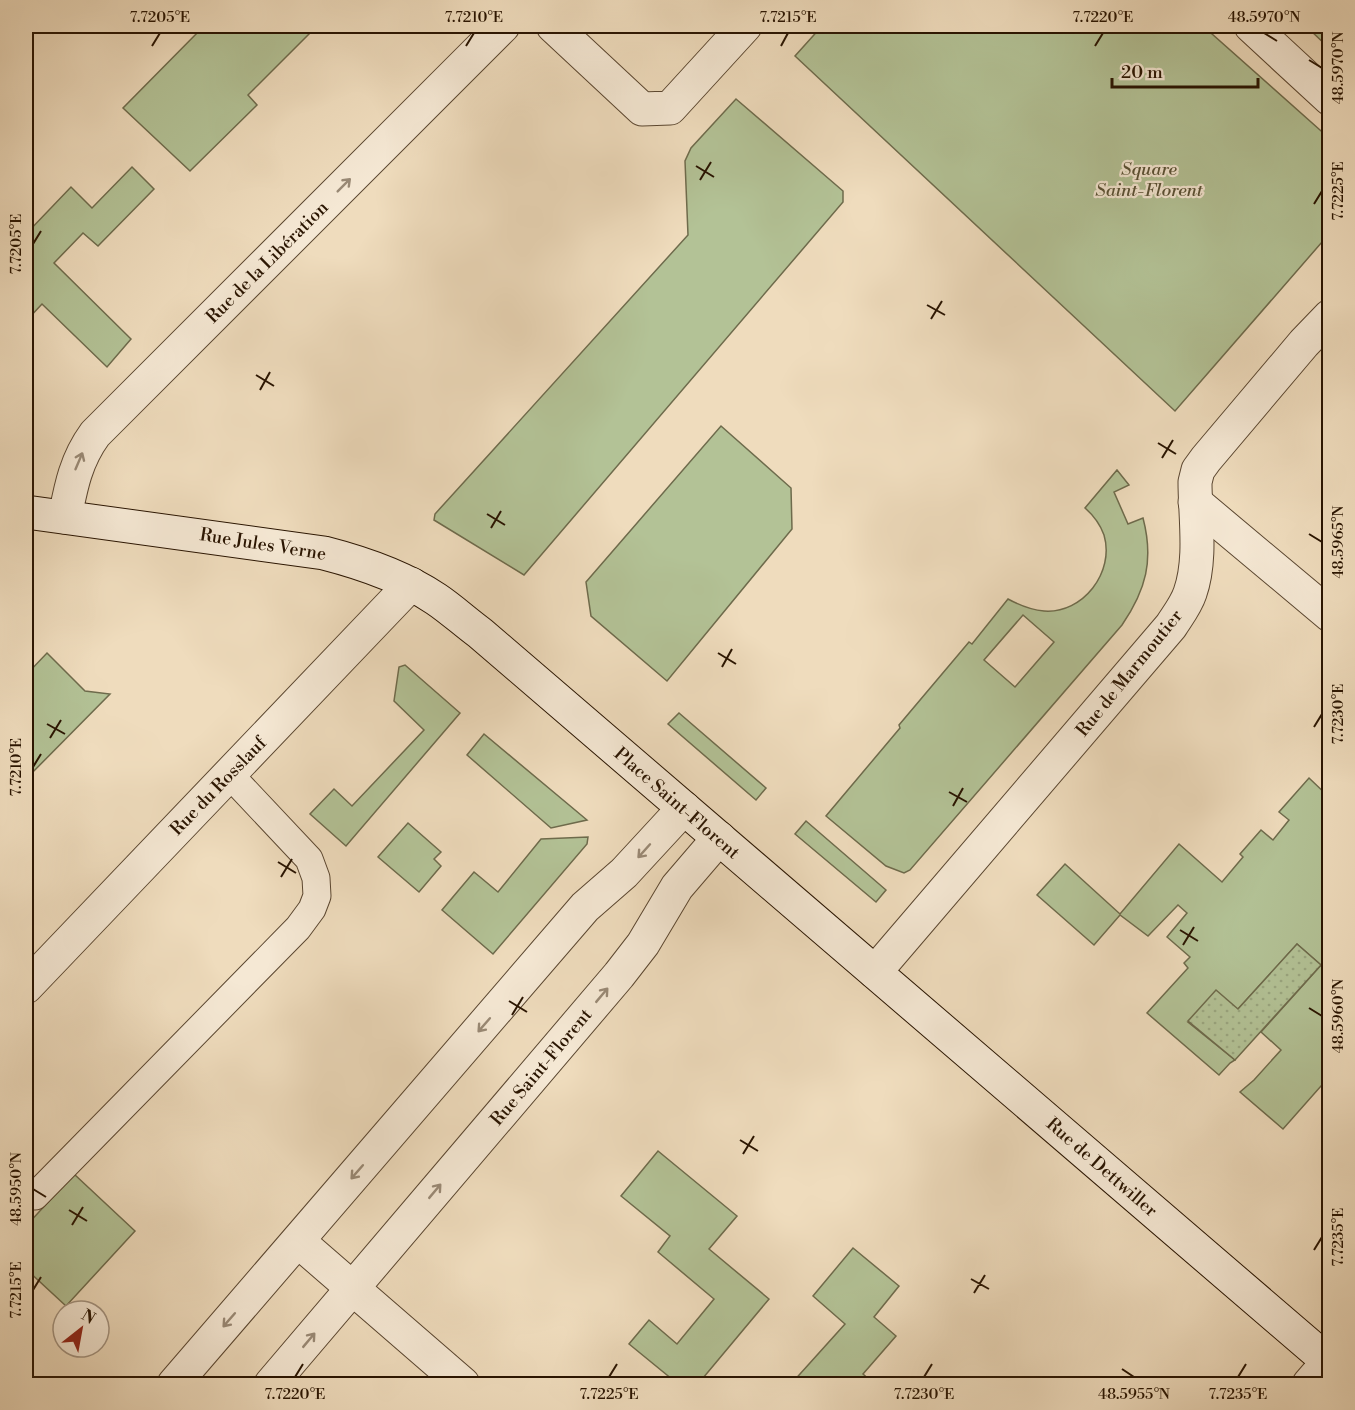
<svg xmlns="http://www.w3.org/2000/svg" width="1355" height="1410" viewBox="0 0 1355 1410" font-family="'Libre Bodoni',serif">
	<defs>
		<pattern id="garden-dots" width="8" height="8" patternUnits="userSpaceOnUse" patternTransform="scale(1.5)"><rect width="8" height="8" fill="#b3c296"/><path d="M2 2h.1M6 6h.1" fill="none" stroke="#9aa680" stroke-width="1.8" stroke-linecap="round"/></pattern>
	</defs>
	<rect width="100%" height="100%" fill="#efdcbd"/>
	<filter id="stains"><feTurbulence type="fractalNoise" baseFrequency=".00333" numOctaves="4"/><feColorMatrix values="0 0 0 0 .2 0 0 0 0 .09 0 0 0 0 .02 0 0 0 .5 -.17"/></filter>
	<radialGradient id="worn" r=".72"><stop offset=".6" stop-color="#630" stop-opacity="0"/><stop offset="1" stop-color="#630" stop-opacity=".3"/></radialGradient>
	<g fill="#b3c296" stroke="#6e6b4c" stroke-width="1.5" fill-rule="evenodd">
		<path d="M204 26H307L312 31 248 95 257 105 190 171 123 108Z"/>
		<path d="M822 26H1203L1329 138V234L1175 411 795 56Z"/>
		<path d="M1312 26H1329V48L1309 29Z"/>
		<path d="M736 99 843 191V202L524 575 434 520 435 514 688 235 685 161 691 148Z"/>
		<path d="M132 167 154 189 98 246 83 233 54 263 131 339 107 367 42 304 26 321V234L71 187 92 208Z"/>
		<path d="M721 426 791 488 792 529 667 681 591 616 586 582Z"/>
		<path d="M1117 470 1129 485 1114 492 1128 524 1143 518C1154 560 1146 590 1122 625L910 870 904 873 886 866 826 816 900 728 899 725 969 642 972 644 1008 599C1019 605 1031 610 1044 611 1083 614 1115 572 1104 535 1100 524 1093 515 1085 508ZM1023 615 1054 642 1015 687 984 660Z"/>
		<path d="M47 653 85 691 110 694 26 779V675Z"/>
		<path d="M405 665 460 713 346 846 310 814 334 789 352 806 424 730 394 701 399 667Z"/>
		<path d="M679 713 766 788 756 800 668 724Z"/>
		<path d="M484 734 587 820 551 828 467 755Z"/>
		<path d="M1309 778 1329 797V1077L1283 1129 1240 1092 1254 1080 1281 1050 1261 1032 1321 965 1297 944 1238 1009 1188 1022 1235 1060 1230 1063 1219 1075 1147 1013 1188 968 1184 963 1190 957 1167 937 1187 913 1178 905 1148 936 1120 915 1094 945 1037 895 1065 864 1120 914 1179 844 1222 882 1243 857 1240 854 1261 830 1273 840 1289 820 1279 812Z"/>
		<path d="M806 821 886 890 876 902 795 834Z"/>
		<path d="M408 823 441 852 434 859 441 866 419 892 378 857Z"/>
		<path d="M588 837 587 844 493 954 442 910 474 872 498 892 541 839Z"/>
		<path d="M658 1151 737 1216 709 1249 769 1299 698 1384H678L629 1344 649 1320 677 1344 714 1299 658 1252 670 1236 621 1196Z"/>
		<path d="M74 1174 135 1231 66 1306 26 1269V1226Z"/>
		<path d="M853 1248 899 1286 874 1317 896 1336 863 1374 874 1384H791L845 1324 813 1296Z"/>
	</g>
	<path fill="url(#garden-dots)" stroke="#6e6b4c" stroke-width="1.5" d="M1297 944 1321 965 1235 1060 1188 1021 1216 990 1238 1009Z"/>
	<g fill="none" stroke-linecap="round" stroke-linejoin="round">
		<defs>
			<path id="lane" d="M35 1196 298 928 312 909 317 896 316 878 309 859 229 774"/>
			<g id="street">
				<path d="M553 26 642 109 670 108 745 26"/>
				<path d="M1251 26 1330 99"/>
				<path d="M1195 502 1330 615"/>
				<path d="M65 517C71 486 76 460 95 434L503 26"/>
				<path d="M875 972 1171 626C1178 615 1186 605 1190 593 1202 559 1195 517 1195 482L1198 470 1206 459 1304 343 1330 316"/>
				<path d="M26 987 411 584"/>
				<path d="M298 1241 463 1384"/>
				<path d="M174 1384 585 907 624 873 684 808"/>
				<path d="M271 1384 619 975 643 944 677 887 719 838"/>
				<path d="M1309 1384 1328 1362"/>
			</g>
			<path id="secondary" d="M26 512 324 553C363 563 402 576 436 599 451 609 465 622 480 633L1330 1363"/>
		</defs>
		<use href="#lane" stroke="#5a4630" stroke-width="29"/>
		<use href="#street" stroke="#5a4630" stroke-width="35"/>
		<use href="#secondary" stroke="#291401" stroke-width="35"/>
		<use href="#lane" stroke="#f5e8d4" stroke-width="27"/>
		<use href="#street" stroke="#f5e8d4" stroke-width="33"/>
		<use href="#secondary" stroke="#f5e8d4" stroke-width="33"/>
	</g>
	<defs><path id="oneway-shaft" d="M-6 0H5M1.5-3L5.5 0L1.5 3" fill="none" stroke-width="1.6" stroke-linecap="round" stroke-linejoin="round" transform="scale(1.5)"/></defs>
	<g stroke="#998975">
		<use href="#oneway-shaft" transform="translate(344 185) rotate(-45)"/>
		<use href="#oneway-shaft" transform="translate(79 461) rotate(-67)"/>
		<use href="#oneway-shaft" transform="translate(644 851) rotate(132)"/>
		<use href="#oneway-shaft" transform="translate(602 995) rotate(-50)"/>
		<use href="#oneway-shaft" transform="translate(484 1025) rotate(131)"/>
		<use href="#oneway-shaft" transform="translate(357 1172) rotate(131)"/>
		<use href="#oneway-shaft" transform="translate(435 1191) rotate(-50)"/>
		<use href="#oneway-shaft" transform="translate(229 1320) rotate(131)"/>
		<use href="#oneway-shaft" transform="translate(309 1340) rotate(-50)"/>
	</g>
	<path fill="none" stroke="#291401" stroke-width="2" d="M1264 33 1277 41M152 46 160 33M466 46 474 33M781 46 788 33M1095 46 1103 33M1309 60 1322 68M696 166 714 177M700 180 711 162M1314 204 1322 191M33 244 41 231M927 305 945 315M931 319 942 301M256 375 274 386M260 390 270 372M1158 443 1176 454M1162 458 1173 440M487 514 505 525M491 528 501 511M1309 534 1322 542M718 653 736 664M722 667 732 649M47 724 65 734M1314 727 1322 714M50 738 61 720M33 767 41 754M949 792 967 802M953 806 963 788M278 862 296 873M281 877 292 859M1180 930 1198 941M1183 945 1194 927M509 1001 527 1012M1309 1008 1322 1016M512 1015 523 997M740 1140 758 1151M743 1154 754 1136M33 1189 46 1197M69 1210 87 1221M72 1225 83 1207M1314 1250 1322 1237M971 1279 989 1289M33 1290 41 1277M974 1293 985 1275M1122 1369 1134 1377M295 1377 303 1364M609 1377 617 1364M924 1377 932 1364M1238 1377 1246 1364"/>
	<g text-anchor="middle" stroke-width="4.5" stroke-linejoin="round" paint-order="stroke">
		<g font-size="18" font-style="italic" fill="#595135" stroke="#f5e8d4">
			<text x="1149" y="175">Square<tspan x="1149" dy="21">Saint-Florent</tspan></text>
		</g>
		<g font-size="18" fill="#291401" stroke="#f5e8d4">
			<text transform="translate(267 262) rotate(-45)" y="6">Rue de la Libération</text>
			<text transform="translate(263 544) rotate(9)" y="6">Rue Jules Verne</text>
			<text transform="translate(1129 673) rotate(-51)" y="6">Rue de Marmoutier</text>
			<text transform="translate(218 786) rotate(-46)" y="6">Rue du Rosslauf</text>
			<text transform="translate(677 803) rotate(41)" y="6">Place Saint-Florent</text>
			<text transform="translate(541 1067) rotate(-50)" y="6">Rue Saint-Florent</text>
			<text transform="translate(1102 1167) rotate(41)" y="6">Rue de Dettwiller</text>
		</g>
	</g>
	<rect width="1355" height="1410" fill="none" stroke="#efdcbd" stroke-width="66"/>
	<g transform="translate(81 1329) rotate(31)"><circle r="28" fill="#f5e8d4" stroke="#a39380" stroke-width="1.5"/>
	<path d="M0-4.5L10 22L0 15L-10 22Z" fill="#8f2418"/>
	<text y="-9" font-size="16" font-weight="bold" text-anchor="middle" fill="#291401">N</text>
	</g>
	<path d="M1112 78v9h146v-9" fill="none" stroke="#291401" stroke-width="3"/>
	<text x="1121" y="78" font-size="18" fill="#291401" stroke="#f5e8d4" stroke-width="4.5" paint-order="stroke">20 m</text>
	<rect x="33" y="33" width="1289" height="1344" fill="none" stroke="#291401" stroke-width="2"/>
	<g font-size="15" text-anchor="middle" fill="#291401">
		<text x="160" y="22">7.7205°E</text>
		<text x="474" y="22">7.7210°E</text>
		<text x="788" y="22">7.7215°E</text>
		<text x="1103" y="22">7.7220°E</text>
		<text x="1264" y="22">48.5970°N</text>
		<text transform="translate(1338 68) rotate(-90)" y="5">48.5970°N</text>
		<text transform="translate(1338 191) rotate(-90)" y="5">7.7225°E</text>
		<text transform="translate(16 244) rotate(-90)" y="5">7.7205°E</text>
		<text transform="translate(1338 542) rotate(-90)" y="5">48.5965°N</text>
		<text transform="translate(1338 714) rotate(-90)" y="5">7.7230°E</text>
		<text transform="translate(16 767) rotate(-90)" y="5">7.7210°E</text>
		<text transform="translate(1338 1016) rotate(-90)" y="5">48.5960°N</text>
		<text transform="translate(16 1189) rotate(-90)" y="5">48.5950°N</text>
		<text transform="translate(1338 1237) rotate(-90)" y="5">7.7235°E</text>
		<text transform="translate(16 1290) rotate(-90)" y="5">7.7215°E</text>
		<text x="295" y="1399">7.7220°E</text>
		<text x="609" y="1399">7.7225°E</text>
		<text x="924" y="1399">7.7230°E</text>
		<text x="1134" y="1399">48.5955°N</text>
		<text x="1238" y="1399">7.7235°E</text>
	</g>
	<rect width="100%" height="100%" filter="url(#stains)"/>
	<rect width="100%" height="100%" fill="url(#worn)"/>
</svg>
